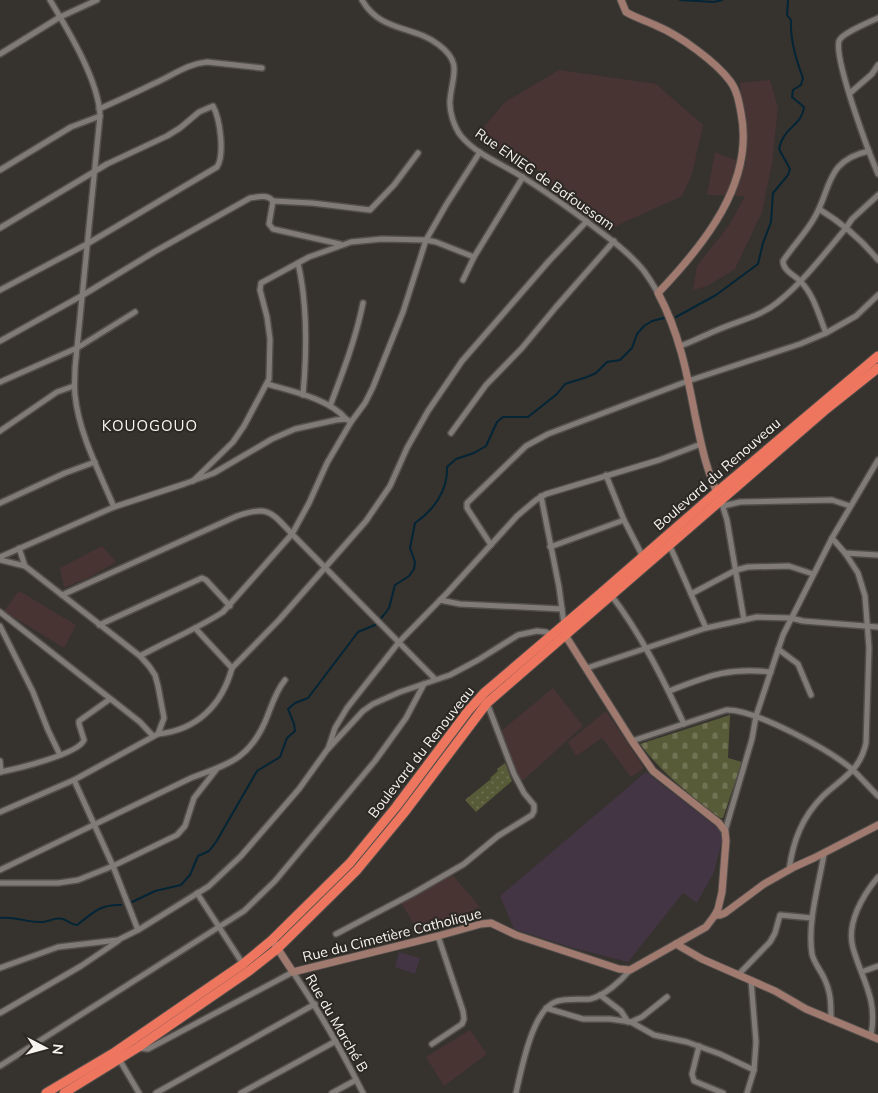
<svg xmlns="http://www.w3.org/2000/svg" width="878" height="1093" viewBox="0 0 878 1093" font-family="Mulish,sans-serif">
	<defs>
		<pattern id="cemetery-stones" width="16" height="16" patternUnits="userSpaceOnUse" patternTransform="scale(1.25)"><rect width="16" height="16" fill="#585b38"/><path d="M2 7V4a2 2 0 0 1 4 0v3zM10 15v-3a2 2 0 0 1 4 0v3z" fill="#717355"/></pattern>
		<pattern id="park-dots" width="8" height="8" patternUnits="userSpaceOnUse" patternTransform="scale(1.25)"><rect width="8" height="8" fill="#585b38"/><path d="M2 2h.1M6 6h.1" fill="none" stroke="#717355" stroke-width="1.8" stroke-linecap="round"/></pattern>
	</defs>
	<rect width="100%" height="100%" fill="#36322e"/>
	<g fill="#493434">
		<path d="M559 70 656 84 703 125 692 174 682 196 605 231 562 200 526 156 493 148 483 128 505 102Z"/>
		<path d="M770 80 778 108 772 163 762 212 735 269 707 286 693 290 697 266 730 224 745 196 707 195 715 152 746 164 740 83Z"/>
		<path d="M102 546 116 562 92 576 64 588 60 568Z"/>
		<path d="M19 591 76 625 64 648 4 611Z"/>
		<path d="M553 688 583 726 520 783 515 773 500 732Z"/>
		<path d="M606 711 644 768 631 777 602 738 576 756 568 742Z"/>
		<path d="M451 873 480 907 420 934 401 903Z"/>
		<path d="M470 1030 487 1054 444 1086 426 1057Z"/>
	</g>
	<g fill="#433543">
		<path d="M646 772 724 833 714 872 697 903 683 893 628 962 570 947 514 929 500 896Z"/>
		<path d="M399 952 420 958 415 974 395 967Z"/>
	</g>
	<path fill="url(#cemetery-stones)" d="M730 715 728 758 742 762 723 818H720C691 796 662 773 640 744Z"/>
	<path fill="url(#park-dots)" d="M505 763 512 781 476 812 465 800 491 779 490 778 498 771 497 769Z"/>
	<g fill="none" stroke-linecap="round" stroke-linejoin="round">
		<g stroke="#032536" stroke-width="2">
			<path d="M680 0 714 2 722 0"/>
			<path d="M676 317 716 295 758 264 763 243 771 222 773 193 788 175 790 169 779 149C783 127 802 126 804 107L792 97 793 90 801 85 803 78C796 60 790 40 791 20L787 15 788 0"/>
			<path d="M132 902 155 891 181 885 190 875 198 856 209 851 216 842 257 771 280 757 287 738 295 731 294 724 288 709 295 703 308 698 358 632 375 625 383 616 389 608 395 585 409 576 414 569 415 562 410 548 415 523C434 510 448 490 447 467L456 459 474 453 486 446 497 422 503 417H528L557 394 565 384 587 377 596 373 607 362 620 360 632 348 637 334 644 326 652 321 664 318"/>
			<path d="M0 918C15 916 28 923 43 922 51 921 55 917 63 919 68 921 72 925 77 925 93 913 100 904 121 905"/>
		</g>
		<defs>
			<g id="street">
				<path d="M50 0C68 30 99 81 100 116L75 368C75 376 74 386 75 395 79 434 99 471 114 507"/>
				<path d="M362 0C381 33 414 25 439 45 463 63 452 76 450 100 449 111 454 127 461 136 478 156 503 164 524 178 551 195 577 214 602 233 617 244 632 256 644 271 649 278 654 286 658 293"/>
				<path d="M878 18C870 22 842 33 839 41 834 60 869 153 878 174"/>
				<path d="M0 54 60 17 97 0"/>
				<path d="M850 93 872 74 878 65"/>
				<path d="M99 109C117 101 135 93 153 84 172 76 186 64 207 62L262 68"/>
				<path d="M0 170 71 127 100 116"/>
				<path d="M273 201 312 203 370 210 394 185 418 153"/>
				<path d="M819 209C842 223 861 239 878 260"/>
				<path d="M0 228 107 164 167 136 180 128 199 112 213 106C220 119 225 154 217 167L87 244 0 290"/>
				<path d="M298 263C308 306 307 351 303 395"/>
				<path d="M463 280 474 257 523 177"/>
				<path d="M826 333C819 316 814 295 801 282 795 275 783 271 783 261 792 247 804 235 813 220 832 190 824 161 869 151"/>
				<path d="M0 341 83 295 154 252 250 198C258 197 267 194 273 201L269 224 273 229 340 244"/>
				<path d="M680 346C692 342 703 336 715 331 737 321 760 317 778 302 804 281 825 253 846 228L852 219 878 195"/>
				<path d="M0 382 77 348 135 312"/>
				<path d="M267 384C291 391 330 399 346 419"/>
				<path d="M330 406C343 372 356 338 363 303"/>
				<path d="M0 431 57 392 74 386"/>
				<path d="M451 433 486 385 522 348 556 307 614 241"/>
				<path d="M606 475 624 520 643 557"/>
				<path d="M193 481 233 442 244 426 269 379 270 339 267 317 260 290 261 283 309 257 351 242 382 239 426 240 436 242 474 257"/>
				<path d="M541 496 559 587 564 624"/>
				<path d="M0 503 65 473 95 462"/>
				<path d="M722 504 727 520 744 620"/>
				<path d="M723 506 740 502 832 500 850 506"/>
				<path d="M669 544 706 628"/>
				<path d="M491 545 467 508V503L526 446 548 434 688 381 800 344 826 333 856 316 878 295"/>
				<path d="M550 547 624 520"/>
				<path d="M19 548 25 566"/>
				<path d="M845 553 878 555"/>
				<path d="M0 557 114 507 184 484 214 473 272 439 295 429 336 420 346 419 351 422"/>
				<path d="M0 560 25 566 140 656 149 666 155 675 158 686 164 718 158 734 74 780 0 812"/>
				<path d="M691 594 736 570 748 567 789 566 813 574"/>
				<path d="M62 595 237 516C269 505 271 512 292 534L435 679"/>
				<path d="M611 595C641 634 663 679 684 724"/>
				<path d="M440 600 460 604 562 609"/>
				<path d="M0 612 140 722 153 736"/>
				<path d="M99 625 202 578 206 580 230 606"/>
				<path d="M0 626 33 692 48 730 60 755"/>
				<path d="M195 628 232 668 279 620 366 521 390 486 407 448 428 411 462 361 549 261 587 221"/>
				<path d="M778 649 798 664 811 695"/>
				<path d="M140 656C167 641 197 629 223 612L292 534 309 503 327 463 351 422 365 403 373 387 403 312 426 240 446 205 480 152"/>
				<path d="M587 668 706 628 757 617 791 618 803 621 878 627"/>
				<path d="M669 691C708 676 728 667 771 672"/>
				<path d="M158 734C197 730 222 705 232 668"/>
				<path d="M632 741 726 710C755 709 832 751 854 771 862 779 870 788 878 796"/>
				<path d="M328 749 335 728 347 708 399 642 448 592 517 516 536 500 546 494 659 460 701 444"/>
				<path d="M0 761 1 772"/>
				<path d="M0 772C16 769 79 754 84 740L79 724V721L110 699"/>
				<path d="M74 780 113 866 138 930"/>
				<path d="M725 831 752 739 756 716 783 635 832 538 878 460"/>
				<path d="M824 854C819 884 807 923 812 954 814 963 820 969 824 978 831 992 831 1004 831 1020"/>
				<path d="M0 870 191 778C228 764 248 760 265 722 271 708 275 692 285 680"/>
				<path d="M789 870C793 841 802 817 823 796 842 778 860 771 866 743L869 648 865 596 858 573 845 553 832 538"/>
				<path d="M0 883H58L78 880 113 866 177 835 185 826 194 798 216 770"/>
				<path d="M197 893 243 964"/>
				<path d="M336 934 412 894 464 864 498 836 532 815 534 811V805L524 793 514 774 487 703"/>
				<path d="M0 968 58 947 118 940 138 930 209 886 241 856 299 789 327 750 363 711 373 704 400 692 450 675 478 660 518 635 537 631 546 632 552 635"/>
				<path d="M864 971 878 966"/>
				<path d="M738 975 770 942 775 933 780 915 812 918"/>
				<path d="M751 980 756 1042 754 1070"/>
				<path d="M600 995 621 1011 628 1022"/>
				<path d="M546 1008 583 1019H610L631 1022 654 1035 687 1042 720 1054 754 1070 747 1093"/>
				<path d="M0 1013 81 966 118 941"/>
				<path d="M631 1022 642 1017 667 997"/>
				<path d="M871 1035C878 999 862 980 853 948 846 923 863 895 878 877"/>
				<path d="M432 1044 462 1024 464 1019 463 1011 438 936"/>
				<path d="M699 1046 692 1074 694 1081 723 1093"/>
				<path d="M137 1048 148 1049 293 972C319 1011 342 1051 363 1093"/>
				<path d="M119 1059 139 1093"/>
				<path d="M0 1066 244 911 275 881 375 761 406 718 424 684"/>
				<path d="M156 1093 315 1004"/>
				<path d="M241 1093 336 1041"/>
				<path d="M332 1093 356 1080"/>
				<path d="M516 1093C521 1071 532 1011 555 1002 565 998 579 1000 590 999 604 996 621 981 630 970"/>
			</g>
			<g id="secondary">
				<path d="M621 0 626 12C636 18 647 21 657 26 679 35 716 62 730 81 737 90 739 102 741 113 755 183 703 246 658 293 679 332 687 373 695 415 701 443 706 471 719 496"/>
				<path d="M715 915H720L725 913 764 884 794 867 814 858 878 825"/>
				<path d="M272 940 293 972 438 936 481 924 491 923 516 935 619 969 630 970 706 927 715 915 718 909 722 892 726 841 725 831 719 823 653 771 632 741 565 635V631"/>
				<path d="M676 944 702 959 775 991 806 1009 878 1039"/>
			</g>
			<g id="highway">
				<path d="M46 1093 115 1052 243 964 272 940 350 863 396 807 468 711 484 693 593 600 717 492 878 356"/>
				<path d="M64 1093 137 1048 249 971 277 949 357 870 404 813 487 703 824 411 878 368"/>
			</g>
		</defs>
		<use href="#street" stroke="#524e4b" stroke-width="8"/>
		<use href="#secondary" stroke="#524e4b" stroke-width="9"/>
		<use href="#highway" stroke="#524e4b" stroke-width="11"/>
		<use href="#street" stroke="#807b76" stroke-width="5"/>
		<use href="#secondary" stroke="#a17a6f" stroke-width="7"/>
		<use href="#highway" stroke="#ee765f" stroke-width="9"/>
	</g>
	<g text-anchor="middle" stroke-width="4" stroke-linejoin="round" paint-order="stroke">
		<g font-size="14" fill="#f6f3f1" stroke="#2c2824">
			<text transform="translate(545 179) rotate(35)" y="5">Rue ENIEG de Bafoussam</text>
			<text transform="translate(717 474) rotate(-41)" y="5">Boulevard du Renouveau</text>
			<text transform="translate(421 752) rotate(-52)" y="5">Boulevard du Renouveau</text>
			<text transform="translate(392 935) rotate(-14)" y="5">Rue du Cimetière Catholique</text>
			<text transform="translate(337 1023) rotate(60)" y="5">Rue du Marché B</text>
		</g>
		<g font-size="15" letter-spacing="1" fill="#f6f3f1" stroke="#2c2824">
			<text x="150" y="431">KOUOGOUO</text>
		</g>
	</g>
	<g transform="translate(45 1048) rotate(96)" stroke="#2c2824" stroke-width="4" paint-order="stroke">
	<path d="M0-4L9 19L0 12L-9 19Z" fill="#f6f3f1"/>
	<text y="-8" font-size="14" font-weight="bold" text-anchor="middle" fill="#f6f3f1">N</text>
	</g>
</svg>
